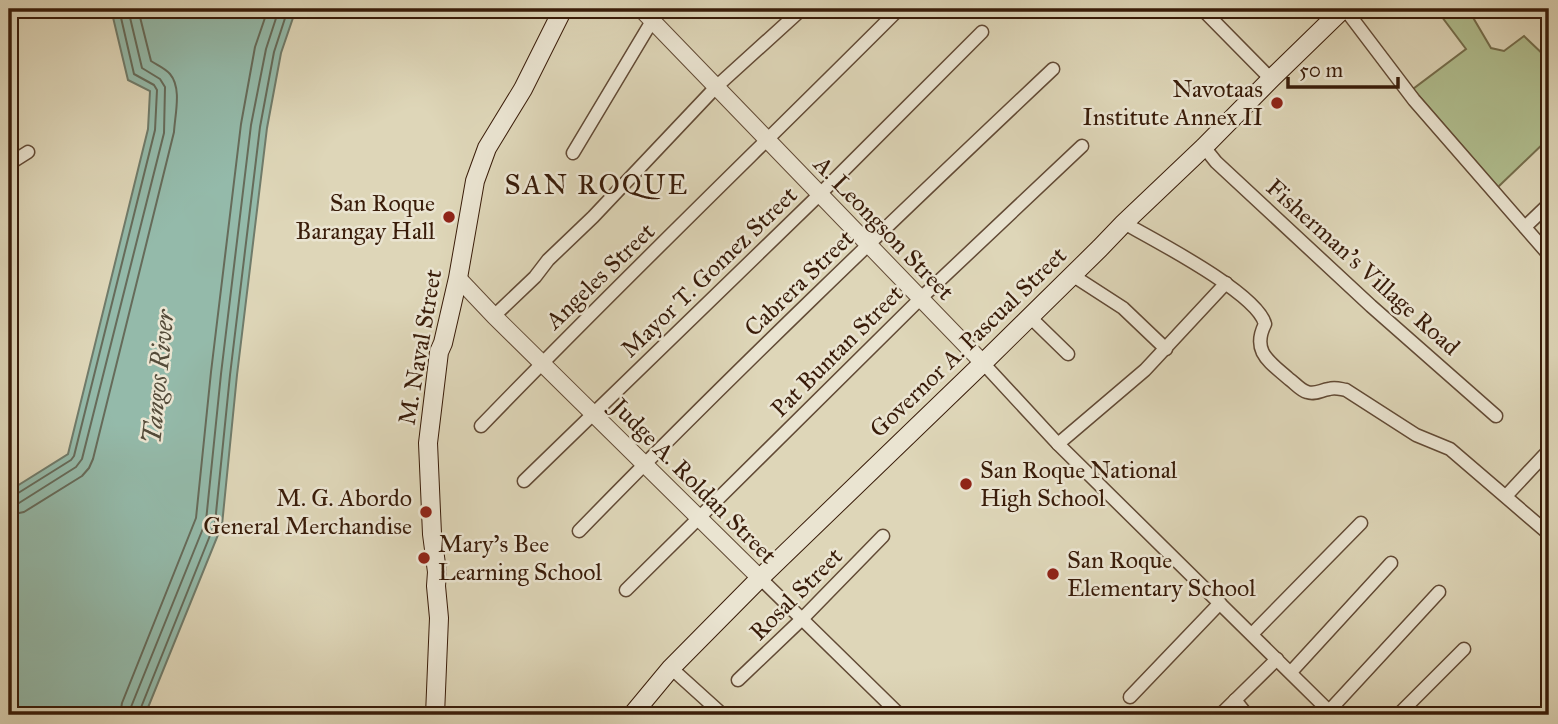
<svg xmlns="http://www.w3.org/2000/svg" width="1558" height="724" viewBox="0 0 1558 724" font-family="'IM FELL Great Primer',serif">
	<rect width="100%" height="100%" fill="#ded6b8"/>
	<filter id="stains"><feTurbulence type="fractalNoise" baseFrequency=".00286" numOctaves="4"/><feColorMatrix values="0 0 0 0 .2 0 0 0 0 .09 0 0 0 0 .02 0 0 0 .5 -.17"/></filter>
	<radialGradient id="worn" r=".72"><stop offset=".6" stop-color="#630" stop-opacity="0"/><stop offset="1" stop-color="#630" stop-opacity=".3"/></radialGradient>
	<path fill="#b0be8f" stroke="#746d4c" stroke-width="2" d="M1436 9H1468L1491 48 1504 51 1524 36 1549 60V138L1498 187 1413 89 1466 49Z"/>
	<path fill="#94baaa" stroke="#707b6a" stroke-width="2" d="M111 9H296L281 53 267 128 237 375 222 525 145 715H9V491L68 454 148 129 150 91 128 80Z"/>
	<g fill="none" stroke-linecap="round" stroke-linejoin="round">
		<g stroke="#666b5a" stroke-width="2">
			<path d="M9 496 15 495 71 460 74 456 155 130 157 90 154 85 134 74 119 9"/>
			<path d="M9 505 19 503 76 467 82 459 164 133 165 87 160 79 142 68 128 9"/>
			<path d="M9 515 24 512 82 476 89 468 93 459 174 132C175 114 182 88 170 74 165 68 157 65 151 61L138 9"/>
			<path d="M120 715 122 703 196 518 211 372 241 124 255 47 268 9"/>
			<path d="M130 715 131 707 206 521 221 374 251 125 266 49 279 9"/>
			<path d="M139 715 140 710 215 523 230 375 260 127 274 52 288 9"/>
		</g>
		<defs>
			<g id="minor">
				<path d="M1202 9 1271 79"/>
				<path d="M1345 9 1414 100 1549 255"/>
				<path d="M1204 147 1216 162 1371 306 1496 416"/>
				<path d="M573 153 652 21 656 9"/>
				<path d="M9 164 28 152"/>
				<path d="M1124 223C1154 240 1257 293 1265 324 1251 352 1270 362 1289 379 1295 383 1300 390 1307 392 1315 395 1321 390 1329 389 1335 387 1340 389 1346 390L1416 435 1450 449 1549 534"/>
				<path d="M1525 227 1549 204"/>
				<path d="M1072 275 1123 308 1166 349"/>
				<path d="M494 316 535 277 548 260 593 217 716 87 802 9"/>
				<path d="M1030 317 1068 354"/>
				<path d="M983 363 1058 444 1333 715"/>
				<path d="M481 426C618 284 760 148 899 9"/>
				<path d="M1058 444 1145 370 1226 283"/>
				<path d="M524 481 820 194 982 32"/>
				<path d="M1506 496 1549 450"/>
				<path d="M579 531C733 373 892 221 1053 69"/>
				<path d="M760 578 900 715"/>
				<path d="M626 590 921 298 1082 146"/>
				<path d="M1252 634 1361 523"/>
				<path d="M671 668 723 715"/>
				<path d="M1291 672 1391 563"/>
				<path d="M738 680 802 619 883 536"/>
				<path d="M1130 697 1220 603"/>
				<path d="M1235 700 1247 715"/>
				<path d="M1329 711 1439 592"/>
				<path d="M1220 715 1277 659"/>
				<path d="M1398 715 1464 649"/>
			</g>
			<g id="tertiary">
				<path d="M641 9 983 363"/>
				<path d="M458 278 494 316 760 578"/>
			</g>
			<g id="secondary">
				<path d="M435 715 439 618 436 586 437 572 432 534 428 443 439 352 443 343 458 278 475 181 487 148 523 89 563 9"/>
				<path d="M632 715 671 668 760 578 983 363 1100 248 1124 223 1204 147 1271 79 1343 9"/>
			</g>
		</defs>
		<use href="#minor" stroke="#624a35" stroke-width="15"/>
		<use href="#tertiary" stroke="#624a35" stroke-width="18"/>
		<use href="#secondary" stroke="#391c09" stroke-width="20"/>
		<use href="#minor" stroke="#eae4d1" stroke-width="12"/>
		<use href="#tertiary" stroke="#eae4d1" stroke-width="16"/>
		<use href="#secondary" stroke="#eae4d1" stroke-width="18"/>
	</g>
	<g fill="#8f2418" stroke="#eae4d1" stroke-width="2.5">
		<circle cx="1277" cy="103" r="7"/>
		<circle cx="449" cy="217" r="7"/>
		<circle cx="966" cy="484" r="7"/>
		<circle cx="426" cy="512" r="7"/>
		<circle cx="424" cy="558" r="7"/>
		<circle cx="1053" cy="574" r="7"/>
	</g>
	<g text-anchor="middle" stroke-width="5" stroke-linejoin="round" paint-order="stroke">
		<g font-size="24" fill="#391c09" stroke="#eae4d1" text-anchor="end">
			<text x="1263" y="97">Navotaas<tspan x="1263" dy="28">Institute Annex II</tspan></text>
			<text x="435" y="211">San Roque<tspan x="435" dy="28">Barangay Hall</tspan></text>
			<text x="980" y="478" text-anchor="start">San Roque National<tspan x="980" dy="28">High School</tspan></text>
			<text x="412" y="506">M. G. Abordo<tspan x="412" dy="28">General Merchandise</tspan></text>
			<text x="438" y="552" text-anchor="start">Mary's Bee<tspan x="438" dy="28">Learning School</tspan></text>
			<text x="1067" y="568" text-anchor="start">San Roque<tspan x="1067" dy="28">Elementary School</tspan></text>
		</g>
		<g font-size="24" fill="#391c09" stroke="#eae4d1">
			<text transform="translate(884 228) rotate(46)" y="8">A. Leongson Street</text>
			<text transform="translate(1363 267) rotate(42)" y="8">Fisherman's Village Road</text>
			<text transform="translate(709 272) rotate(-44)" y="8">Mayor T. Gomez Street</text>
			<text transform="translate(600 276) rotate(-44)" y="8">Angeles Street</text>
			<text transform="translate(799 283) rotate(-44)" y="8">Cabrera Street</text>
			<text transform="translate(968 342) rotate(-44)" y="8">Governor A. Pascual Street</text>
			<text transform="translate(420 347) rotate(-80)" y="8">M. Naval Street</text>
			<text transform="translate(837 351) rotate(-45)" y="8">Pat Buntan Street</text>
			<text transform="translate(694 481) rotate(45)" y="8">Judge A. Roldan Street</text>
			<text transform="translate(796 594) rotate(-45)" y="8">Rosal Street</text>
		</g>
		<g font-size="26" font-style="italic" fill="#544b39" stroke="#eae4d1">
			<text transform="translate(158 377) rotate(-84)" y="9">Tangos River</text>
		</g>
		<g font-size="28" letter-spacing="2" fill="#391c09" stroke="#eae4d1">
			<text x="597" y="194">SAN ROQUE</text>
		</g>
	</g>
	<rect width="1558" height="724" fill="none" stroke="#ded6b8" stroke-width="35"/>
	<rect x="10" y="10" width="1537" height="703" fill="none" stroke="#391c09" stroke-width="3.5"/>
	<rect x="18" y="18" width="1523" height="689" fill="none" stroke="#391c09" stroke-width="2"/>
	<path d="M1288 77v10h110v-10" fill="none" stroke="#391c09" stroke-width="3.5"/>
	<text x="1299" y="77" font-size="21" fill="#391c09" stroke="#eae4d1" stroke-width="5" paint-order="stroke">50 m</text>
	<rect width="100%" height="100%" filter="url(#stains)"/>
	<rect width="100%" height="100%" fill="url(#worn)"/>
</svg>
